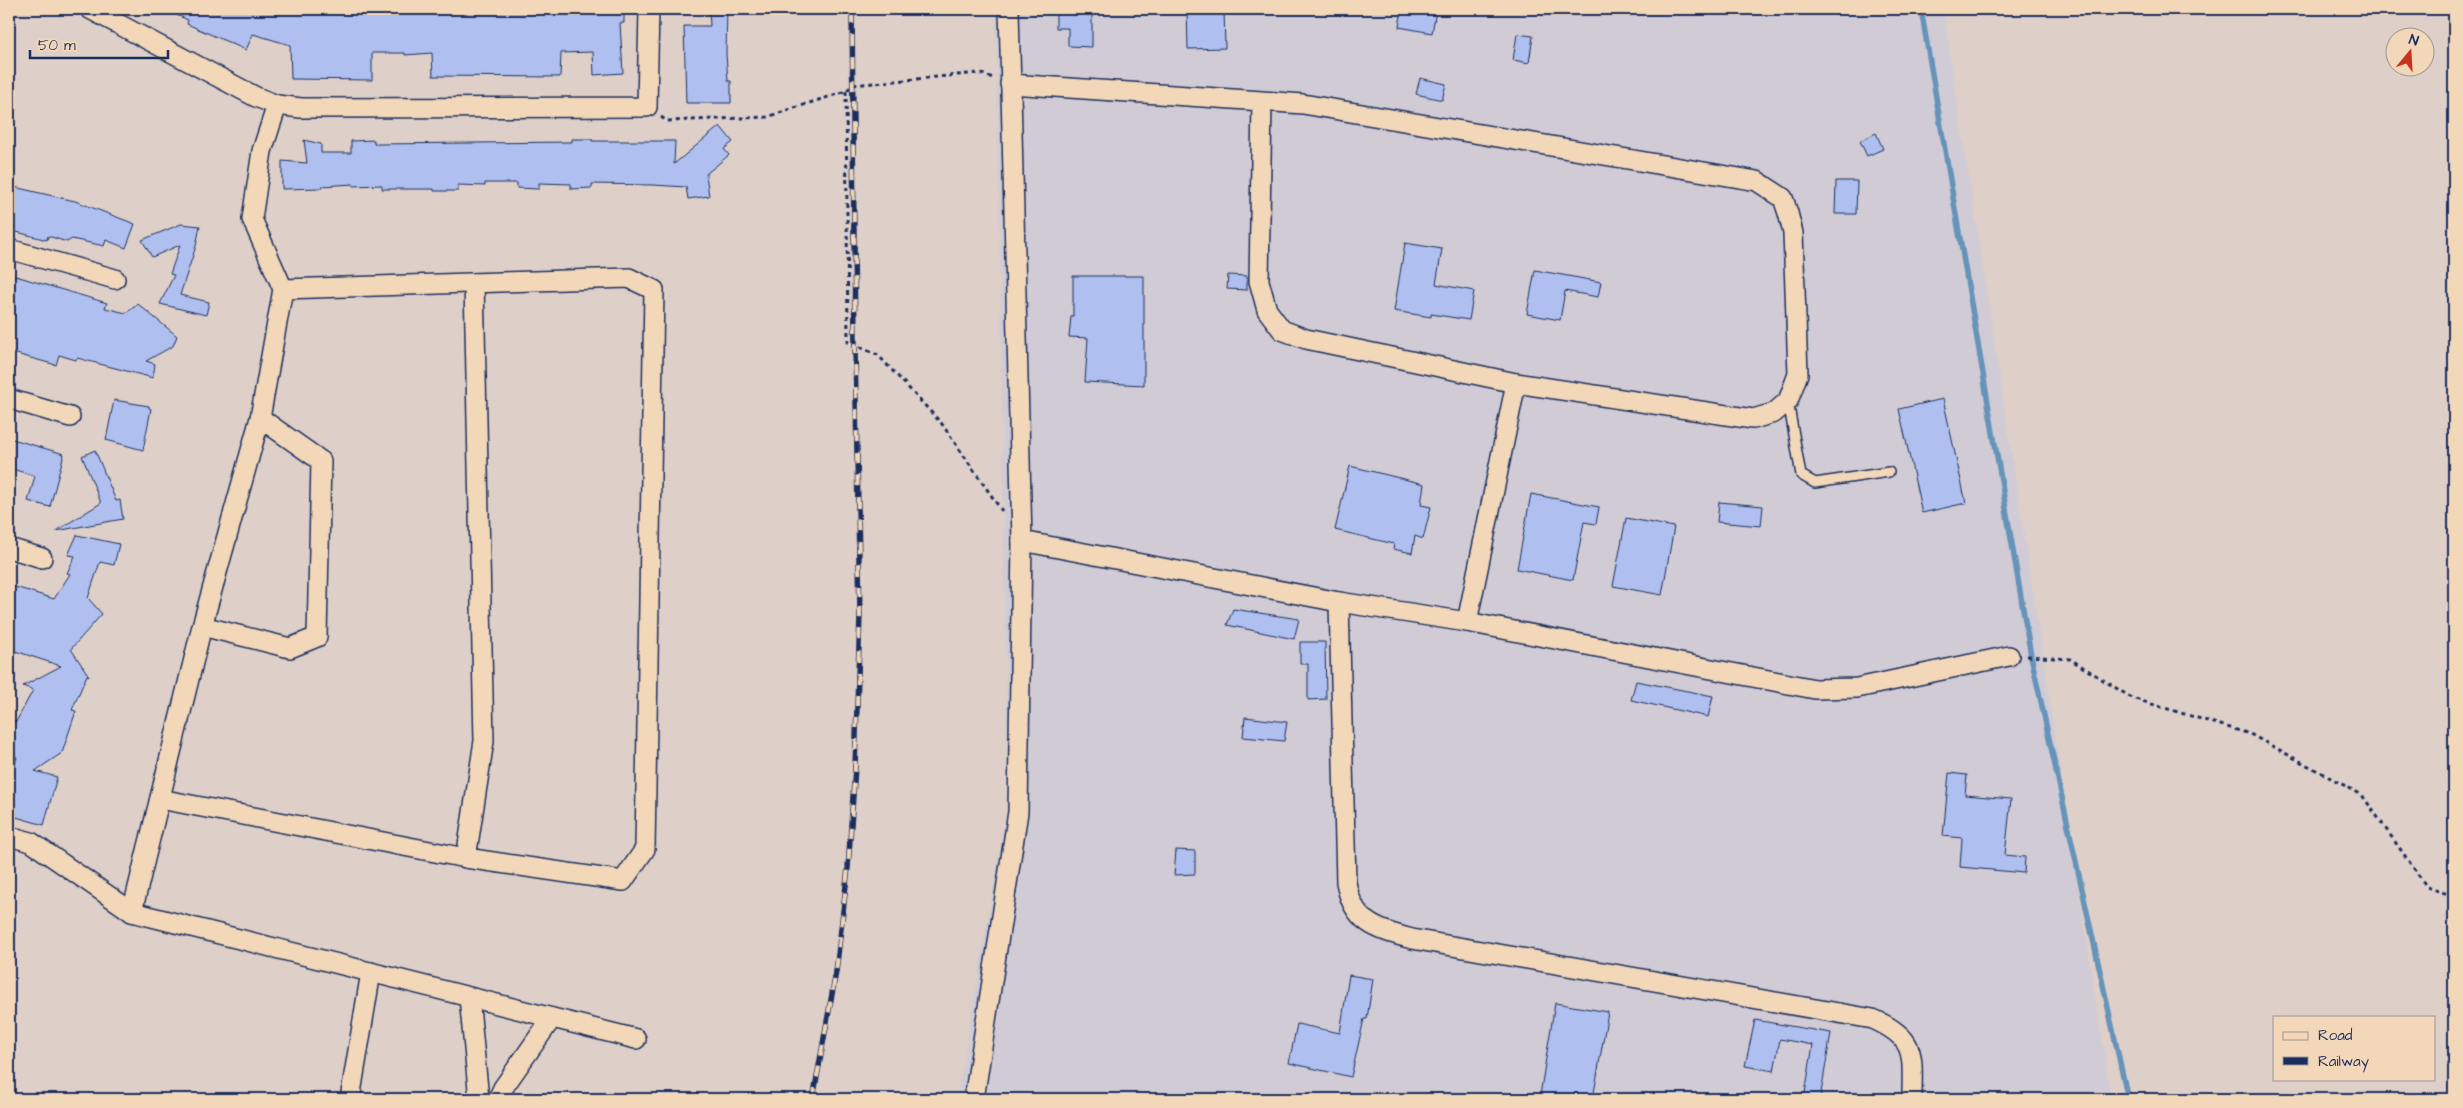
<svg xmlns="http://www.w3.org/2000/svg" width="2463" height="1108" viewBox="0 0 2463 1108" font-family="'Architects Daughter',sans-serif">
	<rect width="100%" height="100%" fill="#ded0c9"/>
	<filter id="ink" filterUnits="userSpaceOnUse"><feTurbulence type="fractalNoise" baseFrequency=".02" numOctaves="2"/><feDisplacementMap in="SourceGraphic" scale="10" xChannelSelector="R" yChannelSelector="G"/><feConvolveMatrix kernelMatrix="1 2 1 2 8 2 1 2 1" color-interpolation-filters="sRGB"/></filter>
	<g filter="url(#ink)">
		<path fill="#d0cbd4" d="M996 9H1943L2111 1099H957L1008 802Z"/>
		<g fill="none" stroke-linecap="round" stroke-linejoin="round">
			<path stroke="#6593ba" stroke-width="5.5" d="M1921 9 2031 656 2128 1099"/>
		</g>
		<g fill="#afbfef" stroke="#1b2f5e">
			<path d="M163 9H624V23H620L623 73 594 75 593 52 561 53 560 77 433 76 432 53 405 55V53H372V80L291 79 290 45 253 34 246 50 187 24 188 20Z"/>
			<path d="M709 9H727L726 54 728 81H731V103H686L684 26H710Z"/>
			<path d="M1056 9H1092V47L1068 46V28H1056Z"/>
			<path d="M1187 9H1224L1225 48 1188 49Z"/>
			<path d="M1402 9 1436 11 1432 33 1399 27Z"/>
			<path d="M1517 34 1533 36 1529 63 1513 60Z"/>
			<path d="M1420 78 1446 84 1442 100 1416 94Z"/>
			<path d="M720 126 733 142 724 149 729 155 706 174 709 196 688 199 686 187 653 185 592 184V188L571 189V184L539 183V189L517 188V183H485V186L458 185V191H434V189H382V185L353 186V184L322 186V188L282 189V161L307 163 304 140 321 144V153H351V141L374 140V144L572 142V139H592V141H675L674 164Z"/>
			<path d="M1876 133 1883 149 1867 156 1860 141Z"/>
			<path d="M1836 181H1857L1856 214H1835Z"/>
			<path d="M14 187 75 201 135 224 126 248 106 240 104 246 72 239 67 242 48 236 47 240 9 230V205Z"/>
			<path d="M181 224 200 226 196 246 180 295 209 302 206 315 160 304 174 275 170 274 180 245 152 257 142 240Z"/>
			<path d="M1405 243 1442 249 1436 284 1474 291 1469 320 1431 314V317L1394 311Z"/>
			<path d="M1535 270 1601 282 1598 297 1565 291 1560 320 1527 314Z"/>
			<path d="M9 274 107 303 105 308 126 313 138 304 177 336 173 346 146 361 155 364 153 378 77 358 76 360 59 355 56 365 9 352Z"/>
			<path d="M1228 275 1247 276V290L1227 289Z"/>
			<path d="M1073 276H1144V385L1085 382 1088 338 1069 337 1071 316H1073Z"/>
			<path d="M1943 399 1966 503 1922 513 1899 409Z"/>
			<path d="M114 400 149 406V408L151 409 143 450 106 440Z"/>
			<path d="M9 438 64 454 50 507 28 501 35 476 9 468Z"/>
			<path d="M95 450 116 501 120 500 123 519 56 531 101 503 82 456Z"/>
			<path d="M1350 466 1424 484 1421 505 1431 507 1423 539 1415 536 1412 553 1393 549 1394 544 1335 530Z"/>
			<path d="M1531 494 1599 507 1596 524 1584 522 1573 580 1517 569Z"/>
			<path d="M1719 502 1763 506 1761 526 1717 522Z"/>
			<path d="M1626 518 1674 527 1662 595 1613 586Z"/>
			<path d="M77 535 119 544 114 565 100 562 88 598 102 614 71 649 89 676 87 675 72 710 76 711 62 753 35 771 57 777 44 825 9 815V785L17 757 9 755V717L16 722 33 690 23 686 61 666 9 649V585L54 599 70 574 67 573 75 556 68 555Z"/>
			<path d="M1233 609 1299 619 1294 639 1227 625Z"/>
			<path d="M1300 642H1325L1326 699 1308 700V664H1300Z"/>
			<path d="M1636 681 1713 696 1708 717 1631 700Z"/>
			<path d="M1245 717 1287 722 1284 741 1243 737Z"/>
			<path d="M1949 773 1967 775 1965 795 2011 799 2005 855 2025 857 2024 873 1960 867 1962 838 1943 836Z"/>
			<path d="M1176 850 1195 851V874L1174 875Z"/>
			<path d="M1349 975 1373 979 1367 1019H1364L1351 1077 1289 1063 1297 1024 1340 1033Z"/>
			<path d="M1555 1003 1608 1012 1593 1099H1568L1540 1095Z"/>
			<path d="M1755 1020 1831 1033 1820 1099H1804L1813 1045 1780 1039 1774 1071 1745 1066Z"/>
		</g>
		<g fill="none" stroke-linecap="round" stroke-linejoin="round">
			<defs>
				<path id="service" d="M1788 401 1801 475 1815 483 1889 472"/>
				<g id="minor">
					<path d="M90 9 256 97 277 105 301 108 647 107 649 9"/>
					<path d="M1010 84 1262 101 1303 104 1757 181 1783 198 1788 213 1793 233 1798 374 1788 401 1774 413 1753 419 1516 383 1306 339 1282 330 1267 310 1259 281 1262 101"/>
					<path d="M9 249 115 279"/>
					<path d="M9 399 70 417"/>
					<path d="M1022 541 1339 602 1467 622 1815 689 1857 688 2009 656"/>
					<path d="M9 548 42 558"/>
					<path d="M1339 602 1346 882C1353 923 1375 929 1412 939L1873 1019C1918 1039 1912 1055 1912 1099"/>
					<path d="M1467 622 1516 383"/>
					<path d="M202 626 290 648 317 637 321 461 260 418"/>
					<path d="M160 799 466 858 623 881 645 849 654 290 629 278 283 289"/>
					<path d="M9 836 31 842 132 912 202 626 260 418 283 289 252 219 262 151 277 105"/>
					<path d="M466 858 484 741 474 283"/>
					<path d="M132 912 636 1039"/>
					<path d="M469 997 479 1099"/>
					<path d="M350 1099 371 972"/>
					<path d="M498 1099 503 1088 552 1018"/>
					<path d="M974 1099 1018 812 1022 541 1009 9"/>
				</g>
			</defs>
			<use href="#service" stroke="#1b2f5e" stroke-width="12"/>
			<use href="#minor" stroke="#1b2f5e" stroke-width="22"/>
			<g stroke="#1b2f5e" stroke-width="3" stroke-dasharray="4 4" stroke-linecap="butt">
				<path d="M846 91 848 342 878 355 942 424 1002 511"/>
				<path d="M661 117 667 121 767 117 846 91 853 85 979 73 993 78"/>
				<path d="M2027 656 2070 659 2132 698 2250 734 2362 795 2427 887 2454 896"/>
			</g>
			<use href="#service" stroke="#f2d7b9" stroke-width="9"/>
			<use href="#minor" stroke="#f2d7b9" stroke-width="19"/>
			<defs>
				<path id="rail" d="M813 1099 836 972 848 868 855 767 860 615 855 347 852 9"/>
			</defs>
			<use href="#rail" stroke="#1b2f5e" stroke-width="5.5"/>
			<use href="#rail" stroke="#f2d7b9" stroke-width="4" stroke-dasharray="11" stroke-linecap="butt"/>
		</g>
	</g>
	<rect width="2463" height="1108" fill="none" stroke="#f2d7b9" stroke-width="30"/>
	<rect x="15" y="15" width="2433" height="1078" fill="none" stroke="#1b2f5e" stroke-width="2" filter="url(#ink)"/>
	<rect x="2273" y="1016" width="162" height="65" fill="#f2d7b9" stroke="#9c9495"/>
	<rect x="2283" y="1032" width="25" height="8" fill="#f2d7b9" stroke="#9c9495"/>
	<text x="2318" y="1040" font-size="15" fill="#1b2f5e">Road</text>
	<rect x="2283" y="1057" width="25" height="8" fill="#1b2f5e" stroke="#9c9495"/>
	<text x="2318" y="1066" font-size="15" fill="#1b2f5e">Railway</text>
	<g transform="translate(2410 52) rotate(18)"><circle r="24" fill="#f2d7b9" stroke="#9c9495"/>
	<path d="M0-4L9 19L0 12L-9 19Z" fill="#c8321e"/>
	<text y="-8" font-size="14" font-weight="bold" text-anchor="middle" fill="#1b2f5e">N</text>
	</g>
	<path d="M30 50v8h138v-8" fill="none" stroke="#1b2f5e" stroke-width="2.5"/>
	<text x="38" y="50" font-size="15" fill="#1b2f5e" stroke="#f2d7b9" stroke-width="4" paint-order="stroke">50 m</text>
</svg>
